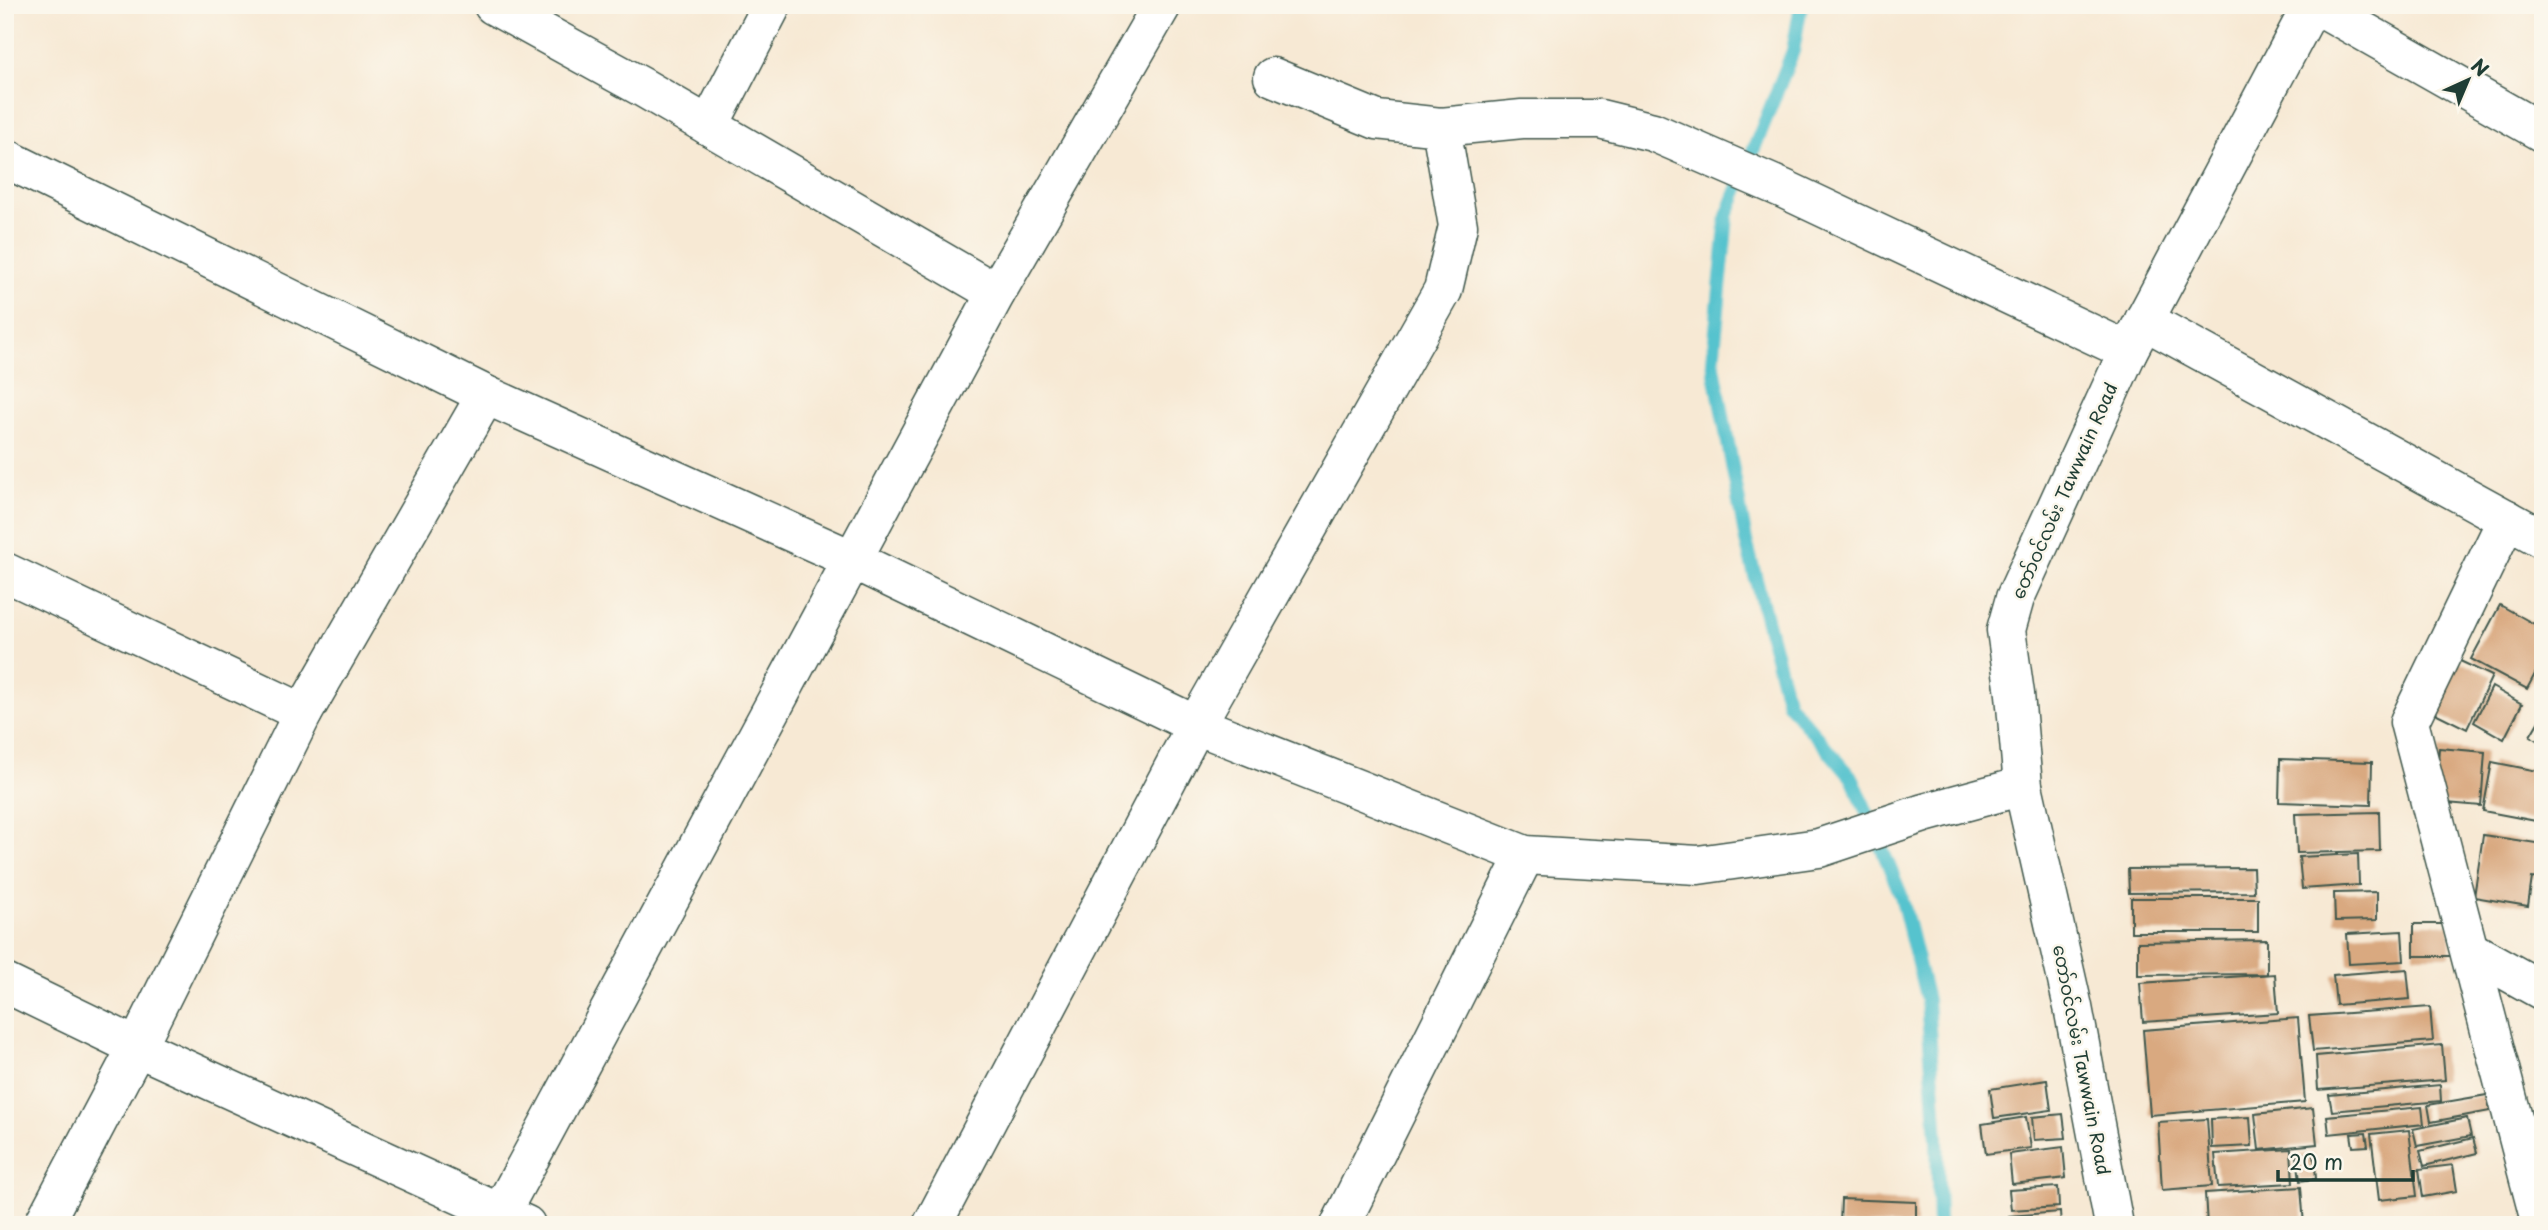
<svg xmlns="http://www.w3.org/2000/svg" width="2548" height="1230" viewBox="0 0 2548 1230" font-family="'Playpen Sans','Noto Sans Myanmar',sans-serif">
	<rect width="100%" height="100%" fill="#fbf7ec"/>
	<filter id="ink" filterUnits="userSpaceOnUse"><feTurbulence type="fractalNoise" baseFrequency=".0143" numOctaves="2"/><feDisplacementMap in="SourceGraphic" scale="14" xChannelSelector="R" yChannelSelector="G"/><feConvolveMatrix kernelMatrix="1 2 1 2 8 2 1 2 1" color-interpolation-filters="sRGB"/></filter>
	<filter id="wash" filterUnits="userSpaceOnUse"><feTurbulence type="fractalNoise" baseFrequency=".00686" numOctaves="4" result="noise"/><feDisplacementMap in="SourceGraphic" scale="28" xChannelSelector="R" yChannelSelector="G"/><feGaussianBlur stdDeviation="1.57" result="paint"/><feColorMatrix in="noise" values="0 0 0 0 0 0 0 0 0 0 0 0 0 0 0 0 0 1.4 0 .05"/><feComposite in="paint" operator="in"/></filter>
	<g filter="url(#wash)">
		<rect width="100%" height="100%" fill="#f7e9d4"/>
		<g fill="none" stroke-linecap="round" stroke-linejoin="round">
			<path stroke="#57c3ce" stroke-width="14" d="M1801 5 1793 51 1727 216 1713 361 1746 541 1788 703 1853 779 1901 895 1927 1000 1937 1139 1939 1225"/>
		</g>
		<g id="blocks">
			<g fill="#d9a980">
				<path d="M2500 605 2543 629V659L2527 689 2471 659Z"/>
				<path d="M2458 660 2492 676 2467 729 2433 712Z"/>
				<path d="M2492 687 2522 704 2504 739 2474 722Z"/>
				<path d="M2543 714V744L2530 736Z"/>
				<path d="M2439 748 2485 752 2481 806 2435 802Z"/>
				<path d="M2280 759 2372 762 2371 805 2279 802Z"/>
				<path d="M2492 762 2543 772 2536 821 2483 811Z"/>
				<path d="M2379 812 2380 851 2297 853 2295 814Z"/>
				<path d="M2483 835 2543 844V879L2532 878 2528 906 2474 897Z"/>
				<path d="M2358 854 2359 885 2302 889 2299 857Z"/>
				<path d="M2253 868 2254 892 2129 893 2128 869Z"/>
				<path d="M2377 892V920L2335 921 2334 893Z"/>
				<rect x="2131" y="898" width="127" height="34"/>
				<rect x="2414" y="924" width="36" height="32"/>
				<path d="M2402 931 2404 961 2349 964 2347 934Z"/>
				<path d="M2267 940V974L2138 975V942Z"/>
				<path d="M2407 969 2410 999 2336 1005 2333 975Z"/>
				<path d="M2275 974 2278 1013 2143 1022 2140 983Z"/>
				<path d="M2430 1007 2433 1041 2313 1051 2309 1016Z"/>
				<path d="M2298 1018 2305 1102 2150 1115 2143 1030Z"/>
				<path d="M2442 1045 2445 1080 2318 1090 2316 1056Z"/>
				<path d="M2047 1080 2051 1110 1994 1118 1990 1089Z"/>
				<path d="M2440 1085 2441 1101 2332 1111 2329 1095Z"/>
				<path d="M2487 1095 2490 1111 2431 1122 2428 1105Z"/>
				<path d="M2422 1107 2424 1124 2329 1134 2327 1116Z"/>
				<path d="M2313 1108 2317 1144 2259 1150 2255 1114Z"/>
				<path d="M2063 1114 2066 1138 2034 1140 2032 1117Z"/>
				<path d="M2026 1117 2031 1148 1986 1154 1982 1124Z"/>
				<path d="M2250 1117 2252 1146 2212 1148 2211 1119Z"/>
				<path d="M2467 1118 2471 1136 2417 1146 2413 1129Z"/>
				<path d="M2207 1119 2212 1186 2162 1190 2158 1122Z"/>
				<path d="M2409 1130 2417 1196 2379 1200 2371 1134Z"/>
				<path d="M2366 1133 2368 1146 2353 1147 2351 1134Z"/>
				<path d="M2473 1138 2477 1153 2424 1166 2420 1151Z"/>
				<path d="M2063 1147 2066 1178 2012 1184 2009 1154Z"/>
				<path d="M2291 1149 2293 1183 2218 1187 2215 1154Z"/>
				<path d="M2314 1153 2316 1179 2300 1181 2297 1155Z"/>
				<path d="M2453 1165 2457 1191 2423 1197 2419 1169Z"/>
				<path d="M2058 1187 2059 1207 2011 1210 2009 1190Z"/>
				<path d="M2301 1187 2304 1225H2207L2205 1193Z"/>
				<path d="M1841 1199 1916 1202V1225H1840Z"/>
				<path d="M2060 1212 2061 1225H2010L2009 1216Z"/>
			</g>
		</g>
	</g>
	<g filter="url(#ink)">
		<use href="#blocks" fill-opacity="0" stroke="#3f574c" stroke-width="2"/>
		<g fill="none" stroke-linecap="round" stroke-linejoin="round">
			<defs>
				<g id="street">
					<path d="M493 5 642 87 996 293"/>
					<path d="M2317 5 2543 133"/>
					<path d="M1273 77 1377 120 1441 127 1522 119H1600L1653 132 1784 189 2128 351"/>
					<path d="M709 126 772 5"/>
					<path d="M5 158 486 395 851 559 1196 725 1525 855 1698 865 1819 848 1924 813 2023 786"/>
					<path d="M2144 320 2543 539"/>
					<path d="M2507 519 2409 722 2541 1225"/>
					<path d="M5 572 303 713"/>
					<path d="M2471 951 2543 991"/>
					<path d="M5 983 137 1047 526 1225"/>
					<path d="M43 1225 137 1047 303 713 486 395"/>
					<path d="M494 1225 996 293 1162 5"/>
					<path d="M932 1225 1196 725 1443 290 1458 226 1441 127"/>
					<path d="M1340 1225 1525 855"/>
					<path d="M2114 1225 2073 1007 2023 786 2015 694 2006 630 2015 598 2128 351 2312 5"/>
				</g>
			</defs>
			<use href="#street" stroke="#3f574c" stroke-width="41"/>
			<use href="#street" stroke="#fff" stroke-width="38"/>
		</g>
	</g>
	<g text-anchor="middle" stroke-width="5" stroke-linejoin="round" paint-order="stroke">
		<g font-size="18" fill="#1f3d34" stroke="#fbf7ec">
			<text transform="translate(2065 491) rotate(-66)" y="6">တော်ဝင်လမ်း Tawwain Road</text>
			<text transform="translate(2081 1060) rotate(79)" y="6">တော်ဝင်လမ်း Tawwain Road</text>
		</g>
	</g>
	<rect width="2548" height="1230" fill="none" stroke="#fbf7ec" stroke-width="28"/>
	<g transform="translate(2468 80) rotate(44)" stroke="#fbf7ec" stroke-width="5" paint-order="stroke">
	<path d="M0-5L12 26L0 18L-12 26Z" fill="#1f3d34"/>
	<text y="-10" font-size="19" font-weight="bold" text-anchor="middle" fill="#1f3d34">N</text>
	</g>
	<path d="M2278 1170v10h135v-10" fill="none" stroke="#1f3d34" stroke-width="3.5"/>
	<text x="2289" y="1170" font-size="21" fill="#1f3d34" stroke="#fbf7ec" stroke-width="5" paint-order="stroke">20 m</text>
</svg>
